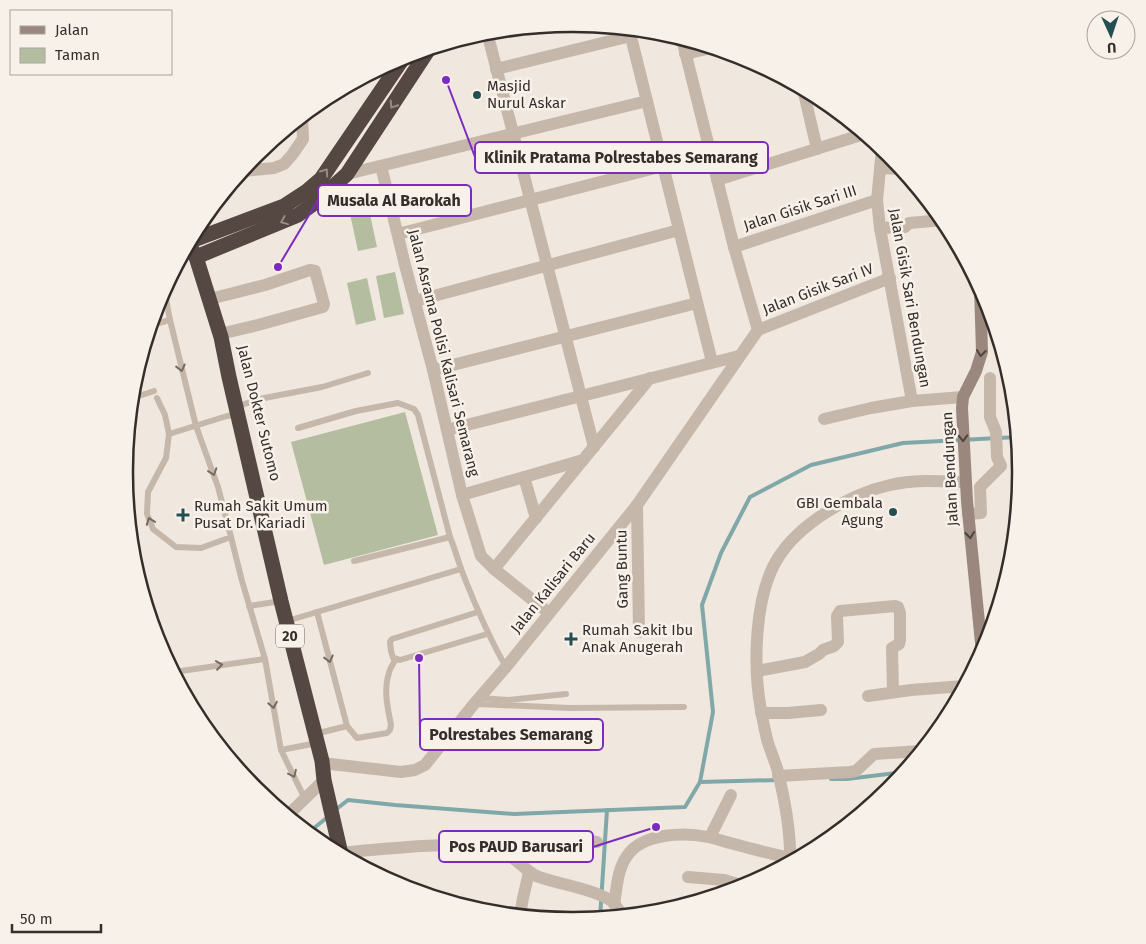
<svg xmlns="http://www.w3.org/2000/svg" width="1146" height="944" viewBox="0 0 1146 944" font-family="'Fira Sans',sans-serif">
	<rect width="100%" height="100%" fill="#f0e7de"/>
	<g fill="#b4bda0">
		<path d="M368 205 377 247 358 251 349 209Z"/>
		<path d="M395 272 404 314 384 318 376 276Z"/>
		<path d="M367 278 376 320 356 325 347 283Z"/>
		<path d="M405 412 438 535 324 565 291 442Z"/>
		<path d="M374 871 516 915 485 912 401 886Z"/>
	</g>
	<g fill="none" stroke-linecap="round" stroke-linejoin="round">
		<g stroke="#80a8a9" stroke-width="4">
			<path d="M831 779H847L904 772"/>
			<path d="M700 782 713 712 702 605 721 553 750 497 811 465 903 443 1018 437"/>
			<path d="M334 811 348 800 395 805 514 814 685 807 700 782 777 780"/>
			<path d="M309 832 329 816"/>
			<path d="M600 918 607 810"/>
		</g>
		<g stroke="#c6b7ab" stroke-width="6">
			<path d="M151 325 170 320"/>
			<path d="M133 393 142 395 154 391"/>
			<path d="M157 398 165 415 169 434 166 458 148 492 147 514 153 529 176 547 201 548 231 537 218 487 196 426 170 320 166 299 163 293"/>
			<path d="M236 407 259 399 322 387 368 373"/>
			<path d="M298 428 356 411 398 403 414 409 418 415 450 537C455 549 458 561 463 574 476 607 488 636 506 667"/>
			<path d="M169 434 227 416 238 414"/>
			<path d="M231 537 242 581 265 659 281 750 305 799"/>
			<path d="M354 561 450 537"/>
			<path d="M249 606 281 601"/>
			<path d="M478 612 392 639 390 642 391 651 393 658 400 660 487 634"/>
			<path d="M287 621 461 569"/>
			<path d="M174 672 265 659"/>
			<path d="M480 698 508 700 566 694"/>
			<path d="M476 704 570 708 684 707"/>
			<path d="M347 726 357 738 387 733 390 730 391 725C388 709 383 690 389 673 390 668 393 664 396 659"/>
			<path d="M315 734 347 726 317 612"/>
			<path d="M281 750 317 743"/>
		</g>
		<g stroke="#c6b7ab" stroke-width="12">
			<path d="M629 29 712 362"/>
			<path d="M487 32 594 447"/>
			<path d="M682 39 734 247 758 330"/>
			<path d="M685 54 711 48"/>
			<path d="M496 69 631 36"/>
			<path d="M803 89 817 149"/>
			<path d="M882 149 877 200 880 228 912 401 963 397"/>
			<path d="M381 166 405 265 433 370 462 495 481 556 494 569 549 613"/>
			<path d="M880 168 901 169"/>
			<path d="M243 171 274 168 284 164 292 155 303 139 302 117"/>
			<path d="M347 174 647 101"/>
			<path d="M717 180 864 134"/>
			<path d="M880 228 905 227 909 223 944 220"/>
			<path d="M398 234 663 166"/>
			<path d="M734 247 877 200"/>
			<path d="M210 299 265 285 310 270 315 271 324 304 323 307 258 325 220 334"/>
			<path d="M415 301 679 230"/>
			<path d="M758 330 890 278"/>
			<path d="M433 370 697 303"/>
			<path d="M824 419 871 408 912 401"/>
			<path d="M447 430 739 356"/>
			<path d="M524 477 536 518"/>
			<path d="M462 495 583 460"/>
			<path d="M637 505 639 632"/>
			<path d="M968 514 981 513 980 487 1001 466 997 457 996 432 990 417V378"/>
			<path d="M494 569 650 378"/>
			<path d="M757 671 805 662 819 654 823 650 834 646 838 642 837 616 840 611 895 606 898 607 900 613V640L899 644 892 648 893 692"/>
			<path d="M868 696 911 690 964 686"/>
			<path d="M761 713H788L821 710"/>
			<path d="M322 763 401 772 415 770 425 765 474 704 506 667 637 505 758 330"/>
			<path d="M778 776 850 772 856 771 874 754 921 751"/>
			<path d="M288 815 324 780"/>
			<path d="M710 837 731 795"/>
			<path d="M341 853C367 850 394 848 421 846 444 845 470 843 493 850 500 852 508 855 514 859 524 866 530 875 542 878 560 884 601 891 614 903 617 907 619 912 623 915"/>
			<path d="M513 858 521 849 530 842 541 836 597 842"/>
			<path d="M790 862C791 833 784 796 777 768 774 760 771 751 768 743 765 732 763 721 761 710 753 667 754 596 778 558 800 523 850 494 890 485 915 479 941 481 966 482"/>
			<path d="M688 877 724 880 745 886"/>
			<path d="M614 904C617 888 617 870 627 856 642 833 684 832 708 837 718 839 728 843 738 845 755 850 773 854 790 858"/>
			<path d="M520 915 523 898 529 872"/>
		</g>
		<path stroke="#9a877d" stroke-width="12" d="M980 287 982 352 976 371 963 397 962 408 967 501 982 653"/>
		<g stroke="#554742" stroke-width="15">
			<path d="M191 241 284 206 307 191 321 179 404 57"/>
			<path d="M189 244 196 257 221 337 229 377 281 601 322 761 324 780 341 854"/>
			<path d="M196 257 298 215 316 202 347 174 429 49"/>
		</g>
	</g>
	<defs><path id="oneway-chevron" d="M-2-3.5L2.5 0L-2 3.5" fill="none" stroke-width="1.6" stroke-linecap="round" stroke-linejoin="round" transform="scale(1.25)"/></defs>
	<g stroke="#968b85">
		<use href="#oneway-chevron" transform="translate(393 105) rotate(123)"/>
		<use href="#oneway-chevron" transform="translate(325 172) rotate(-55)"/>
		<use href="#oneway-chevron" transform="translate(284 221) rotate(158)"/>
	</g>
	<g stroke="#4e443f">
		<use href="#oneway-chevron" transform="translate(981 353) rotate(97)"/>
		<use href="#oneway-chevron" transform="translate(963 438) rotate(88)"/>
		<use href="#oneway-chevron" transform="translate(970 535) rotate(84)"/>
	</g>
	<g stroke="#766b64">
		<use href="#oneway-chevron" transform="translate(181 368) rotate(76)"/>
		<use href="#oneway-chevron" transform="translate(213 472) rotate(71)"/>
		<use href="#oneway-chevron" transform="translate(150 521) rotate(-110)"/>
		<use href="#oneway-chevron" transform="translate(329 659) rotate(76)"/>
		<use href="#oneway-chevron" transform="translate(219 665) rotate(-8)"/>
		<use href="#oneway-chevron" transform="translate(273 705) rotate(80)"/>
		<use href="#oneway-chevron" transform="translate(293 774) rotate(64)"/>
	</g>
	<g fill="#244f52" stroke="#f8f1ea" stroke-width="2">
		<circle cx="477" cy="95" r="5"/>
		<circle cx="893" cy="512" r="5"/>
		<path d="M180.5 507.5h5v5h5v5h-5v5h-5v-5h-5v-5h5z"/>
		<path d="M568.5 631.5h5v5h5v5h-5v5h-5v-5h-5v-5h5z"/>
	</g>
	<g text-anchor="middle" stroke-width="5" stroke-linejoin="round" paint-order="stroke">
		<rect fill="#f8f1ea" stroke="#706864" stroke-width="1" x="276" y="624.5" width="28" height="23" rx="4"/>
		<g font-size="14" font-weight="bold" fill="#352d2a">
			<text x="290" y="641">20</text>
		</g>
		<g font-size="15" fill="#352d2a" stroke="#f8f1ea" text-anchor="start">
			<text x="487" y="91">Masjid<tspan x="487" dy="17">Nurul Askar</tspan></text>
			<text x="883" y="508" text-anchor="end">GBI Gembala<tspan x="883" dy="17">Agung</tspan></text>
			<text x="194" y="511">Rumah Sakit Umum<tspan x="194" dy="17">Pusat Dr. Kariadi</tspan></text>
			<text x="582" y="635">Rumah Sakit Ibu<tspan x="582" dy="17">Anak Anugerah</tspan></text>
		</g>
		<g font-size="15" fill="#352d2a" stroke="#f8f1ea">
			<text transform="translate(800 208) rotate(-18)" y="5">Jalan Gisik Sari III</text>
			<text transform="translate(818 289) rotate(-21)" y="5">Jalan Gisik Sari IV</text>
			<text transform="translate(910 298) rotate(80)" y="5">Jalan Gisik Sari Bendungan</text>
			<text transform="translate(444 353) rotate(76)" y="5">Jalan Asrama Polisi Kalisari Semarang</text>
			<text transform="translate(259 413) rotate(76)" y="5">Jalan Dokter Sutomo</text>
			<text transform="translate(950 469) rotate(-93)" y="5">Jalan Bendungan</text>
			<text transform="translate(622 569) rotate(-91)" y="5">Gang Buntu</text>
			<text transform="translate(553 583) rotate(-51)" y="5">Jalan Kalisari Baru</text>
		</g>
	</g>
	<path d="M0 0H1146V944H0ZM572 32H573A439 439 0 0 1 1012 471V473A439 439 0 0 1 573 912H572A439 439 0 0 1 133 473V471A439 439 0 0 1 572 32Z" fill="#f8f1ea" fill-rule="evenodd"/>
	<path fill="none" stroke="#352d2a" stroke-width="2.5" d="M572 32H573A439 439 0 0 1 1012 471V473A439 439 0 0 1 573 912H572A439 439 0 0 1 133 473V471A439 439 0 0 1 572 32Z"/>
	<path fill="none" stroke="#7b2cbf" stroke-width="2" d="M446 80L475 157M278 267L318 200M419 658L420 734M656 827L593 847"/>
	<g fill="#7b2cbf" stroke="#f8f1ea" stroke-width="2">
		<circle cx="446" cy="80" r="5"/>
		<circle cx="278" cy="267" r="5"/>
		<circle cx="419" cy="658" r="5"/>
		<circle cx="656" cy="827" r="5"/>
	</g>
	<g fill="#f8f1ea" stroke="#7b2cbf" stroke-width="2">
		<rect x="475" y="142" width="293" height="31" rx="5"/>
		<rect x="318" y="185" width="153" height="31" rx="5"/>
		<rect x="420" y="719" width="183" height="31" rx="5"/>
		<rect x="439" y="831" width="154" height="31" rx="5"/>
	</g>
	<g font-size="16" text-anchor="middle" font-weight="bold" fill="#352d2a">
		<text x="621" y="163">Klinik Pratama Polrestabes Semarang</text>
		<text x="394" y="206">Musala Al Barokah</text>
		<text x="511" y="740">Polrestabes Semarang</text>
		<text x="516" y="852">Pos PAUD Barusari</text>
	</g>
	<rect x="10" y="10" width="162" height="65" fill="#f8f1ea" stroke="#aaa39d"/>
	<rect x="20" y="26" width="25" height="8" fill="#9a877d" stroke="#aaa39d"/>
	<text x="55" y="35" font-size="15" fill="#352d2a">Jalan</text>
	<rect x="20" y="48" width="25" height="15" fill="#b4bda0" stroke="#aaa39d"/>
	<text x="55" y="60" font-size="15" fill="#352d2a">Taman</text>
	<g transform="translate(1111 35) rotate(177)"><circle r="24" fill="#f8f1ea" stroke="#aaa39d"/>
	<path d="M0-4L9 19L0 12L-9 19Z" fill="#244f52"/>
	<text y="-8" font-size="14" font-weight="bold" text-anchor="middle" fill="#352d2a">U</text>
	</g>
	<path d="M12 924v8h89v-8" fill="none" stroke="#352d2a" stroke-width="2.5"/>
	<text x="20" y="924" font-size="15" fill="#352d2a" stroke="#f8f1ea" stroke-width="4" paint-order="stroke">50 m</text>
</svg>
